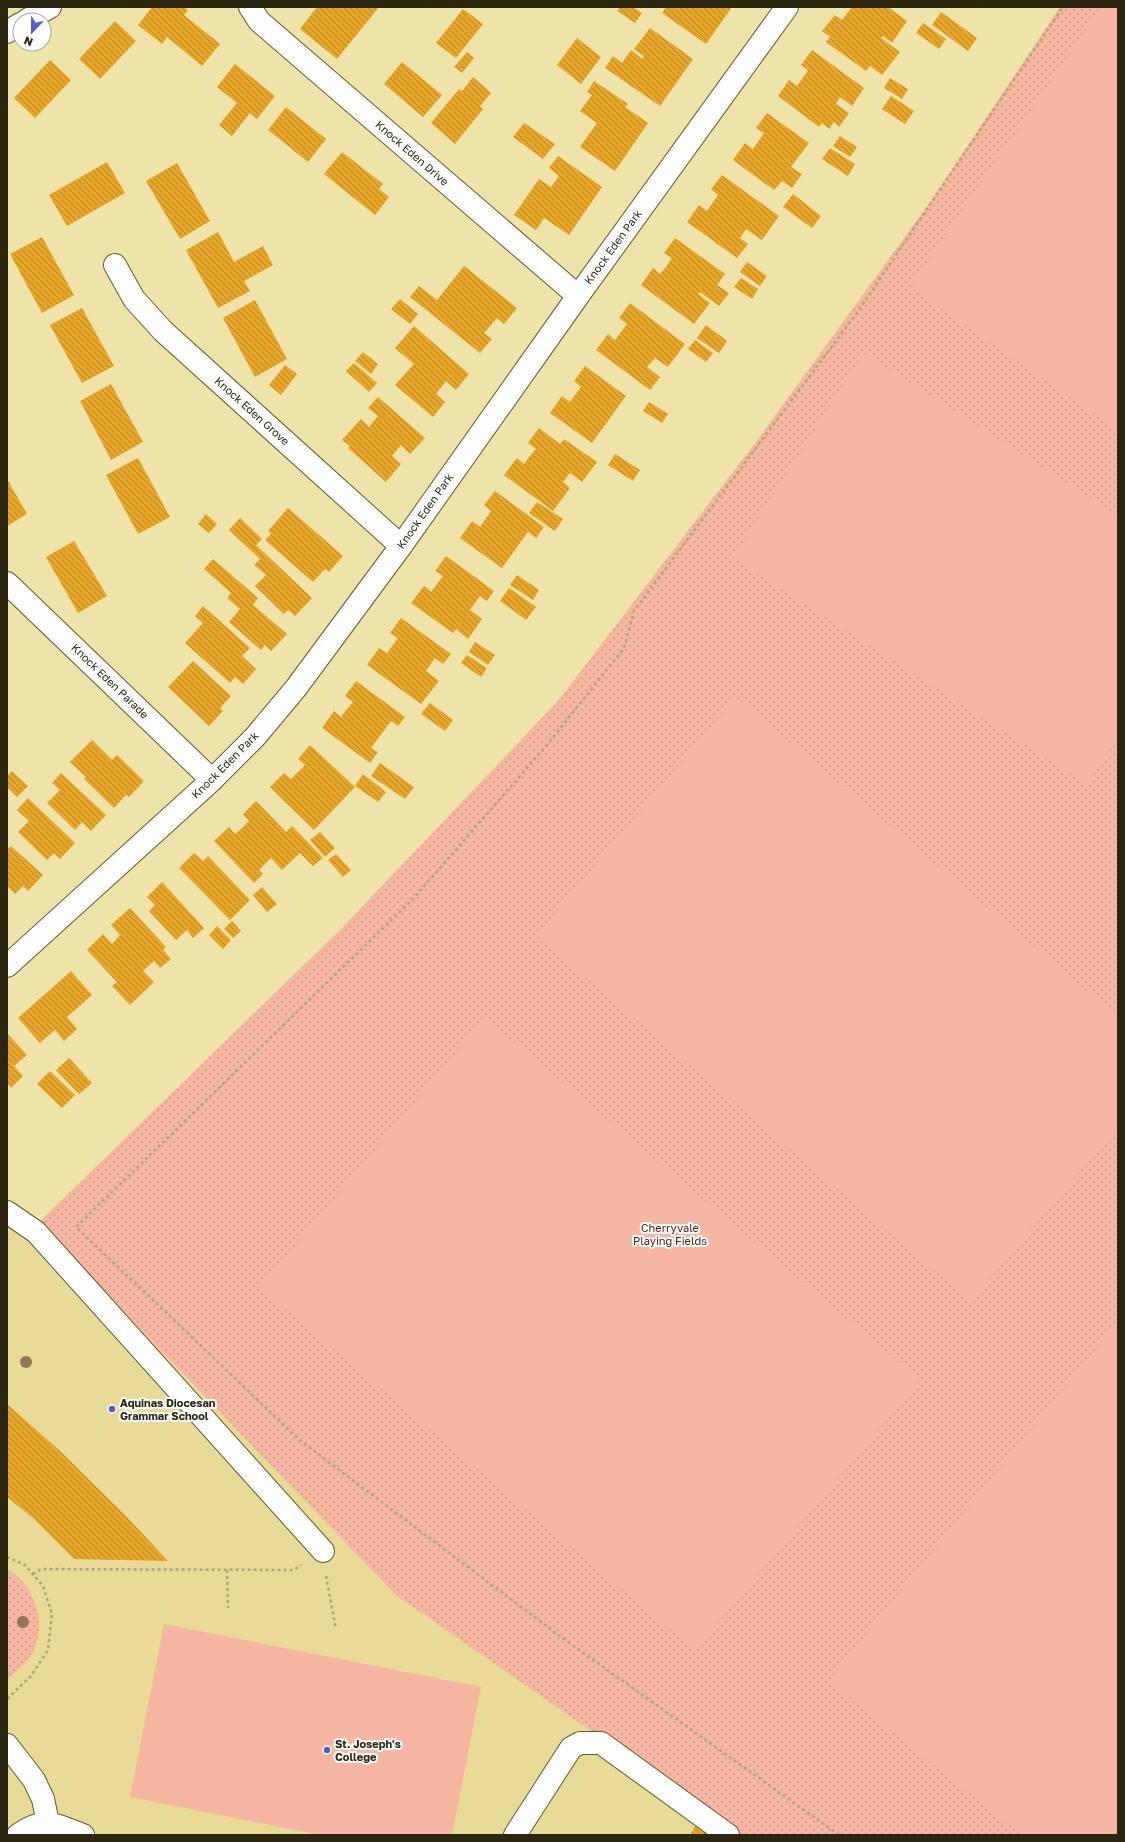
<svg xmlns="http://www.w3.org/2000/svg" width="1125" height="1842" viewBox="0 0 1125 1842" font-family="'Golos Text',sans-serif">
	<defs>
		<pattern id="grass-dots" width="8" height="8" patternUnits="userSpaceOnUse"><rect width="8" height="8" fill="#f5b6a2"/><path d="M2 2h.1M6 6h.1" fill="none" stroke="#d29c8a" stroke-width="1.8" stroke-linecap="round"/></pattern>
		<pattern id="building-back-hatch" width="6" height="6" patternUnits="userSpaceOnUse"><rect width="6" height="6" fill="#e6a729"/><path d="M-1 5l2 2M0 0l6 6M5-1l2 2" fill="none" stroke="#b82"/></pattern>
	</defs>
	<rect width="100%" height="100%" fill="#eee3a8"/>
	<path fill="#e7db97" d="M7 1203 741 1835H7Z"/>
	<g fill="url(#grass-dots)">
		<path d="M1060 7H1118V1835H741L396 1595 38 1223 341 929 558 701 759 438 928 205Z"/>
		<path d="M7 1569C34 1585 47 1621 34 1650 29 1662 16 1671 7 1680Z"/>
	</g>
	<g fill="#f5b6a2">
		<path d="M1102 7H1118V430L910 287Z"/>
		<path d="M864 353 1118 516V736L1087 784 733 558Z"/>
		<path d="M736 697 1118 1017V1126L971 1301 536 936Z"/>
		<path d="M485 1018 920 1380 695 1650 260 1288Z"/>
		<path d="M1118 1321V1832L1115 1835H1022L829 1681Z"/>
		<path d="M164 1624 481 1687 452 1835H320L130 1797Z"/>
	</g>
	<g fill="url(#building-back-hatch)">
		<path d="M152 7H184L188 10 184 15 220 44 202 66 167 37 162 44 138 25Z"/>
		<path d="M317 7H379L337 59 300 29Z"/>
		<path d="M620 7H633L642 13 635 23 617 11Z"/>
		<path d="M666 7 680 8 732 7 706 44 662 13Z"/>
		<path d="M852 7H888L907 21 892 43 883 36 881 38 900 52 882 75 870 66 866 71 826 42 830 37 822 31 835 15 842 20Z"/>
		<path d="M463 9 483 24 456 58 436 43Z"/>
		<path d="M941 12 977 38 968 51 932 25Z"/>
		<path d="M115 21 136 41 100 79 79 59Z"/>
		<path d="M923 23 946 39 939 49 916 33Z"/>
		<path d="M650 28 693 59 660 106 605 68 613 56 622 63 631 50 642 59 644 56 634 49Z"/>
		<path d="M577 38 601 57 581 84 557 65Z"/>
		<path d="M812 50 864 88 852 106 840 97 836 104 849 113 839 127 834 122 829 129 822 123 819 127 778 96 789 80 797 86 802 79 808 70 801 65Z"/>
		<path d="M467 52 474 58 462 73 454 67Z"/>
		<path d="M50 60 71 80 35 118 14 98Z"/>
		<path d="M402 62 442 95 423 117 384 84Z"/>
		<path d="M235 64 275 96 257 119 250 113 232 136 219 125 237 103 217 87Z"/>
		<path d="M473 77 491 93 480 106 483 109 455 144 431 123 459 89 462 91Z"/>
		<path d="M890 78 908 89 902 99 884 88Z"/>
		<path d="M594 81 628 104 625 107 648 123 615 171 580 147 597 123 580 111 592 95 587 92Z"/>
		<path d="M891 96 914 111 905 124 882 109Z"/>
		<path d="M286 107 326 139 308 162 268 130Z"/>
		<path d="M767 113 809 143 791 167 802 174 792 188 782 181 774 190 733 160 745 143 753 149 764 133 756 128Z"/>
		<path d="M524 123 555 144 543 159 513 137Z"/>
		<path d="M840 136 857 147 850 157 833 146Z"/>
		<path d="M830 148 855 164 848 176 822 159Z"/>
		<path d="M342 152 383 184 379 189 389 197 375 215 324 174Z"/>
		<path d="M558 156 602 187 569 235 544 218 536 230 514 215 539 179 551 187 559 176 549 168Z"/>
		<path d="M107 162 125 193 67 226 49 195Z"/>
		<path d="M177 163 210 221 180 239 146 181Z"/>
		<path d="M722 175 779 216 762 240 746 229 740 238 748 244 737 258 687 222 699 205 707 211 718 195 711 189Z"/>
		<path d="M793 194 821 216 812 228 783 207Z"/>
		<path d="M218 232 234 262 263 246 273 265 244 281 250 291 218 308 186 250Z"/>
		<path d="M42 237 74 295 42 313 10 254Z"/>
		<path d="M675 238 725 274 717 285 729 293 719 306 700 292 698 294 710 303 694 324 641 285 653 268 660 274 666 267 672 258 664 253Z"/>
		<path d="M747 262 767 276 760 286 740 272Z"/>
		<path d="M464 266 517 308 504 324 497 318 484 333 492 339 480 353 410 297 419 286 437 300Z"/>
		<path d="M741 278 758 289 752 299 734 287Z"/>
		<path d="M400 299 418 314 410 324 391 309Z"/>
		<path d="M255 300 287 359 255 377 223 318Z"/>
		<path d="M630 303 685 344 668 367 655 358 647 367 660 377 650 390 596 350 608 334 615 340 627 324 619 318Z"/>
		<path d="M82 308 114 366 82 383 50 325Z"/>
		<path d="M706 325 727 341 719 353 697 338Z"/>
		<path d="M414 326 469 374 456 390 446 381 436 394 445 402 433 417 395 385 414 364 395 348Z"/>
		<path d="M695 340 713 353 706 362 688 349Z"/>
		<path d="M363 352 378 364 371 374 355 361Z"/>
		<path d="M354 363 377 383 369 392 346 371Z"/>
		<path d="M285 365 297 374 281 395 269 385Z"/>
		<path d="M585 366 626 396 592 443 550 413 562 396 570 402 575 395 581 387 574 381Z"/>
		<path d="M111 384 143 442 111 460 80 401Z"/>
		<path d="M378 397 425 438 410 454 401 445 392 456 401 464 386 482 348 448 350 446 342 440 361 419 369 427 378 416 368 408Z"/>
		<path d="M649 402 668 414 662 423 643 411Z"/>
		<path d="M539 428 560 444 564 439 597 462 582 482 570 473 563 482 570 488 553 511 504 475 517 458 524 464 529 457 536 449 528 443Z"/>
		<path d="M615 454 640 470 633 481 608 465Z"/>
		<path d="M138 458 170 517 138 534 106 475Z"/>
		<path d="M7 479 27 514 7 526Z"/>
		<path d="M495 491 544 527 536 538 528 532 502 568 460 538 472 521 480 527 491 511 484 505Z"/>
		<path d="M537 502 563 519 555 531 529 513Z"/>
		<path d="M288 508 343 556 329 572 325 569 313 582 265 540 271 534 268 531Z"/>
		<path d="M206 514 217 524 209 533 198 524Z"/>
		<path d="M240 518 262 539 256 545 312 598 295 616 288 610 284 614 255 586 266 575 254 565 260 559 229 530Z"/>
		<path d="M74 541 107 596 78 613 46 557Z"/>
		<path d="M446 556 494 591 487 601 480 596 470 610 482 619 468 639 456 629 453 633 411 603 424 586 431 592 443 576 435 571Z"/>
		<path d="M213 559 258 598 253 605 287 634 271 651 265 645 261 650 229 622 240 609 227 598 231 593 204 569Z"/>
		<path d="M517 575 539 590 533 600 510 585Z"/>
		<path d="M509 588 536 607 526 620 500 601Z"/>
		<path d="M203 606 250 648 242 656 256 669 243 684 235 677 230 683 185 643 203 623 195 616Z"/>
		<path d="M401 618 451 654 443 664 435 658 426 671 439 681 421 704 367 665 379 648 387 653 398 638 390 633Z"/>
		<path d="M475 642 495 655 488 665 469 652Z"/>
		<path d="M467 655 487 668 481 677 461 663Z"/>
		<path d="M193 661 231 696 220 708 223 711 209 726 168 687Z"/>
		<path d="M356 681 405 717 398 726 391 721 371 748 378 752 370 763 322 728 334 711 341 717 346 710 353 702 345 696Z"/>
		<path d="M430 703 453 720 445 731 421 714Z"/>
		<path d="M92 740 112 760 117 755 144 781 129 797 126 795 114 808 84 779 86 777 70 762Z"/>
		<path d="M310 745 355 787 314 830 270 787 284 773 291 779 305 765 298 759Z"/>
		<path d="M380 763 414 787 405 799 371 776Z"/>
		<path d="M12 771 28 786 17 797 7 787V776Z"/>
		<path d="M61 773 106 815 91 831 82 822 75 830 47 803 60 790 52 783Z"/>
		<path d="M363 774 386 792 378 802 355 786Z"/>
		<path d="M28 798 75 843 60 859 54 853 47 860 18 832 29 821 17 810Z"/>
		<path d="M256 801 286 832 292 826 323 858 313 866 300 853 282 870 271 858 259 870 263 874 254 883 214 841 229 827 235 834 242 828 249 821 243 814Z"/>
		<path d="M320 832 335 848 325 857 310 840Z"/>
		<path d="M11 846 43 875 28 891 23 886 15 894 7 886V850Z"/>
		<path d="M194 853 203 861 208 856 250 900 230 920 179 868Z"/>
		<path d="M336 854 351 870 343 877 328 860Z"/>
		<path d="M162 882 204 928 193 938 187 930 176 940 149 911 155 905 147 897Z"/>
		<path d="M262 887 277 904 267 912 253 895Z"/>
		<path d="M130 908 166 947 163 950 171 959 160 968 154 961 143 971 154 982 130 1005 112 986 117 982 87 950 103 934 112 944 120 935 111 925Z"/>
		<path d="M232 921 241 931 233 938 224 929Z"/>
		<path d="M217 926 231 940 223 949 209 935Z"/>
		<path d="M71 971 92 995 67 1017 77 1029 64 1041 55 1030 40 1043 18 1018Z"/>
		<path d="M7 1033 27 1055 14 1066 23 1076 11 1088 7 1083Z"/>
		<path d="M69 1058 92 1083 79 1094 56 1070Z"/>
		<path d="M50 1071 75 1095 62 1108 37 1084Z"/>
		<path d="M7 1404 60 1451 125 1515 168 1561 74 1559 33 1518 7 1497Z"/>
		<path d="M698 1821 723 1835H690Z"/>
	</g>
	<g fill="none" stroke-linecap="round" stroke-linejoin="round">
		<defs>
			<g id="minor">
				<path d="M250 7 259 21 578 296"/>
				<path d="M27 20 50 7"/>
				<path d="M7 32 20 24"/>
				<path d="M115 265 134 299 163 331 401 546"/>
				<path d="M7 583 212 780"/>
				<path d="M7 966 212 780 255 737 296 688 401 546 578 296 787 7"/>
				<path d="M7 1212 36 1232 323 1551"/>
				<path d="M7 1745 34 1780 43 1799 48 1823"/>
				<path d="M18 1835C45 1816 55 1825 83 1835"/>
				<path d="M515 1835 571 1748 580 1743H601L728 1835"/>
			</g>
		</defs>
		<use href="#minor" stroke="#655a21" stroke-width="24"/>
		<g stroke="#b0a778" stroke-width="2.5" stroke-dasharray="3 3" stroke-linecap="butt">
			<path d="M7 1557 25 1565 43 1586 52 1614 48 1650 31 1676 7 1699"/>
			<path d="M227 1570 228 1608"/>
			<path d="M33 1574 41 1569 294 1570 301 1565"/>
			<path d="M326 1576 336 1629"/>
			<path d="M839 1835 561 1637 302 1442 76 1227 413 899 547 745 624 648 634 611 857 313 1063 7"/>
		</g>
		<use href="#minor" stroke="#fff" stroke-width="22"/>
	</g>
	<g fill="#937653">
		<circle cx="26" cy="1362" r="6"/>
		<circle cx="23" cy="1622" r="6"/>
	</g>
	<g fill="#5958cf" stroke="#fff" stroke-width="1.5">
		<circle cx="112" cy="1409" r="4"/>
		<circle cx="327" cy="1750" r="4"/>
	</g>
	<g text-anchor="middle" stroke-width="4" stroke-linejoin="round" paint-order="stroke">
		<g font-size="11" fill="#2b260f" stroke="#fff">
			<text transform="translate(412 153) rotate(41)" y="4">Knock Eden Drive</text>
			<text transform="translate(613 247) rotate(-54)" y="4">Knock Eden Park</text>
			<text transform="translate(252 411) rotate(42)" y="4">Knock Eden Grove</text>
			<text transform="translate(425 511) rotate(-55)" y="4">Knock Eden Park</text>
			<text transform="translate(110 681) rotate(44)" y="4">Knock Eden Parade</text>
			<text transform="translate(225 765) rotate(-45)" y="4">Knock Eden Park</text>
		</g>
		<g font-size="11" fill="#491d0e" stroke="#fff">
			<text x="670" y="1232">Cherryvale<tspan x="670" dy="13">Playing Fields</tspan></text>
		</g>
		<g font-size="11" font-weight="bold" fill="#2b260f" stroke="#fff" text-anchor="start">
			<text x="120" y="1407">Aquinas Diocesan<tspan x="120" dy="13">Grammar School</tspan></text>
			<text x="335" y="1748">St. Joseph's<tspan x="335" dy="13">College</tspan></text>
		</g>
	</g>
	<rect width="1125" height="1842" fill="none" stroke="#2b260f" stroke-width="16"/>
	<g transform="translate(32 32) rotate(202)"><circle r="19" fill="#ffffff" stroke="#aaa89f"/>
	<path d="M0-3L7 15L0 10L-7 15Z" fill="#5958cf"/>
	<text y="-6" font-size="11" font-weight="bold" text-anchor="middle" fill="#2b260f">N</text>
	</g>
</svg>
